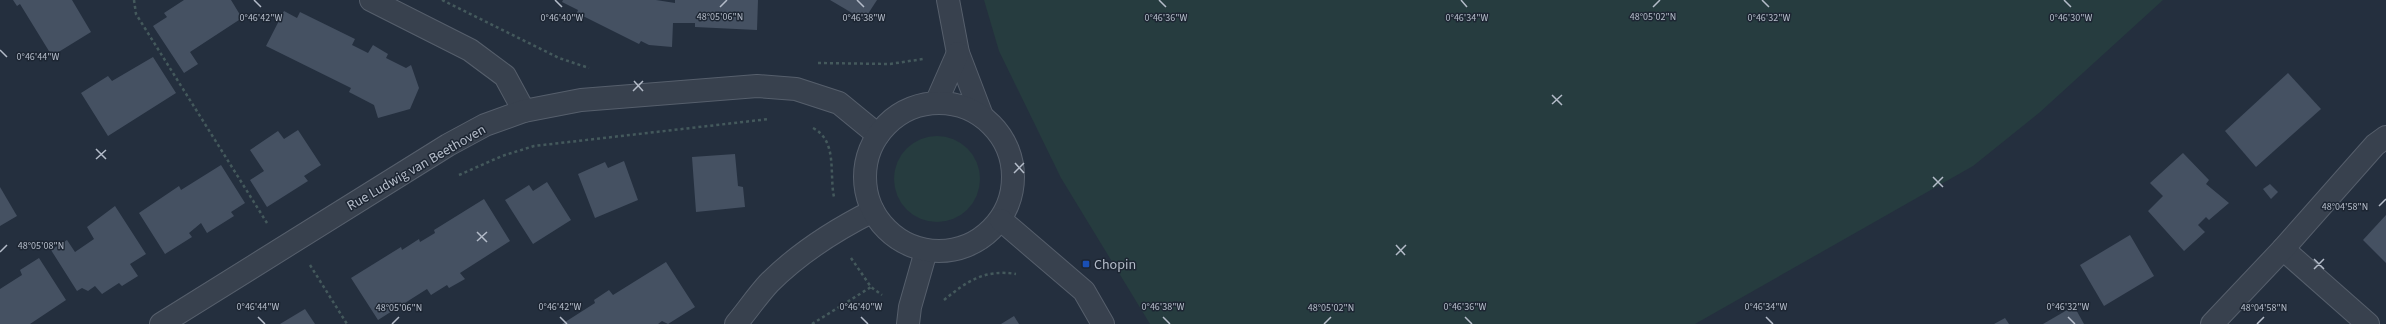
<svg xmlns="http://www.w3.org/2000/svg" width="2386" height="324" viewBox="0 0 2386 324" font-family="'Source Sans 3',sans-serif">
	<rect width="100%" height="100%" fill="#242f3e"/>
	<g fill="#263c3f">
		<path d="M984 0H2163L2039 113 1973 166 1695 324H1150L1061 178 999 51Z"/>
		<circle cx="937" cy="179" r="43"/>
	</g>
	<g fill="#455162">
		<path d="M13 0H72L91 32 52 56 20 4 17 6Z"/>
		<path d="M184 0H231L242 18 190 52 198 64 184 73 153 26 167 17 164 13Z"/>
		<path d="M563 0H656L675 3V0H758L757 30 695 27V23H673L672 47 649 45 641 41 639 44 577 13 578 10 562 2Z"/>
		<path d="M830 0H877L864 20Z"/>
		<path d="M284 11 297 18 300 12 355 39 352 45 368 53 373 45 388 54 386 58 406 68 411 65 419 88 410 109 378 118 374 105 349 92 351 88 266 46Z"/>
		<path d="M153 57 176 93 108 136 81 93 108 76 112 81Z"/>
		<path d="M2288 73 2321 109 2256 167 2225 131Z"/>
		<path d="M298 130 321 165 304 176 308 181 267 207 250 180 264 171 250 150 278 131 284 139Z"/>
		<path d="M2183 153 2209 180 2206 184 2229 203 2209 220 2206 217 2198 225 2205 232 2184 251 2148 211 2163 196 2150 183Z"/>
		<path d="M735 154 738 186 743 187 745 207 696 212 692 157Z"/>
		<path d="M624 161 638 200 595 218 578 174 605 162 608 168Z"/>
		<path d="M221 165 245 203 231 212 234 216 207 233 201 223 189 233 192 237 165 254 139 213 179 186 181 190Z"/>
		<path d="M547 182 571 220 533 244 505 200 529 185 533 191Z"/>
		<path d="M2270 184 2278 192 2271 199 2263 189Z"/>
		<path d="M0 187 17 216 0 226Z"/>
		<path d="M484 199 510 241 460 273 465 279 449 288 447 285 431 295 427 289 378 320 351 278 401 247 402 250 419 239 420 242 435 233 434 230Z"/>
		<path d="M115 206 146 254 130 264 138 276 122 286 119 283 102 294 95 286 88 291 82 288 77 291 51 250 67 240 75 252 94 239 87 227Z"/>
		<path d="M2386 215V263L2363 240Z"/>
		<path d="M2130 235 2154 276 2104 306 2080 265Z"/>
		<path d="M39 258 66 300 30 324H0V289L22 275 20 270Z"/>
		<path d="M666 262 695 307 668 324 662 321 658 324H562L595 303 594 300 609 290 613 295Z"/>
		<path d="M2074 306 2084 324H2043Z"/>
		<path d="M305 309 315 324H280Z"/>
		<path d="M1014 316 1019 324H1001Z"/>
		<path d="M2005 318 2009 324H1994Z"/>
	</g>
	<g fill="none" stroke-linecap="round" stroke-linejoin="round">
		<defs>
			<g id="minor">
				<path d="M371 0 470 50 505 76 524 111"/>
				<path d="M2283 249 2368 324"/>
				<path d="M161 324 448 145 485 125 524 111 581 100 757 86 796 89 839 103 878 135"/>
				<path d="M736 324C747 311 757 296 769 283 799 253 835 230 873 211"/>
				<path d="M908 324 910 307 926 251"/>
				<path d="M2212 324 2283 249 2375 145 2386 137"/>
			</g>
			<g id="tertiary">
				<path d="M948 0 958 53 982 116"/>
				<path d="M936 103 958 53"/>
				<circle cx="939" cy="177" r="74"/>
				<path d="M1001 220 1084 291 1103 324"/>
			</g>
		</defs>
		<use href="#minor" stroke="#565f6c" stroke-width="24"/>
		<use href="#tertiary" stroke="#565f6c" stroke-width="24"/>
		<g stroke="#44595c" stroke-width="2.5" stroke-dasharray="3 3" stroke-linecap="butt">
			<path d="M134 0 136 14 267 223"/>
			<path d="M442 0 559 58 589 68"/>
			<path d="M818 63 890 64 923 59"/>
			<path d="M813 128C838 141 829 174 834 197"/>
			<path d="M459 175 502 156 534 146 769 119"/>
			<path d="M851 258 871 287 882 295"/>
			<path d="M310 265 347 324"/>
			<path d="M944 300C967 281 985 269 1016 274"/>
			<path d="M812 324 871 287"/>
		</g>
		<use href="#minor" stroke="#38414e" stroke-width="22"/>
		<use href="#tertiary" stroke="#38414e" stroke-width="22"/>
	</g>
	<path fill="none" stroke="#b4bcc9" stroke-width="1.5" d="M254 0 261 7M555 0 562 7M857 0 864 7M1159 0 1166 7M1461 0 1467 7M1762 0 1769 7M2064 0 2071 7M720 7 727 0M1653 7 1660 0M0 50 7 57M634 81 643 91M633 91 643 81M1552 95 1562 105M1552 104 1562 95M96 149 106 159M96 159 106 150M1015 163 1024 173M1014 173 1024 163M1933 177 1943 187M1933 187 1943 177M2379 206 2386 199M477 232 487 242M477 241 487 232M1396 245 1405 255M0 252 7 245M1396 255 1406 245M2314 259 2324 269M2314 269 2324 259M258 317 265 324M560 317 567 324M861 317 868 324M1163 317 1170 324M1465 317 1472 324M1766 317 1773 324M2068 317 2075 324M392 324 399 317M1324 324 1331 317M2257 324 2264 317"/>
	<rect fill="#1a4fb4" stroke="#1d2633" stroke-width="1.5" x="1082" y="260" width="8" height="8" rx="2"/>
	<g text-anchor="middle" stroke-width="3" stroke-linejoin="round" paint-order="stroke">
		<g font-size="14" fill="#b4bcc9" stroke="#1d2633">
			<text transform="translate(416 167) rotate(-30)" y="5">Rue Ludwig van Beethoven</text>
		</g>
		<g font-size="14" fill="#b4bcc9" stroke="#1d2633" text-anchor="start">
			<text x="1094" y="269">Chopin</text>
		</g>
	</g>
	<g font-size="10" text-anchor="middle" fill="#b4bcc9" stroke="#1d2633" stroke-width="3" stroke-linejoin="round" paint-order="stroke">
		<text x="720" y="20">48°05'06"N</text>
		<text x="1653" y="20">48°05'02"N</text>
		<text x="562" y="21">0°46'40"W</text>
		<text x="1166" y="21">0°46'36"W</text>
		<text x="1467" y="21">0°46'34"W</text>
		<text x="1769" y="21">0°46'32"W</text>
		<text x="2071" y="21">0°46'30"W</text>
		<text x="261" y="21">0°46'42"W</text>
		<text x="864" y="21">0°46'38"W</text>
		<text x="38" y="60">0°46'44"W</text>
		<text x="2345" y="210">48°04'58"N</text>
		<text x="41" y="249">48°05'08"N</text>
		<text x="258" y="310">0°46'44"W</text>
		<text x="560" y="310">0°46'42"W</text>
		<text x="861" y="310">0°46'40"W</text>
		<text x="1163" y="310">0°46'38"W</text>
		<text x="1465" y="310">0°46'36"W</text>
		<text x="1766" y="310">0°46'34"W</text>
		<text x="2068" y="310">0°46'32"W</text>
		<text x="399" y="311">48°05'06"N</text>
		<text x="1331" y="311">48°05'02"N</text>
		<text x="2264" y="311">48°04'58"N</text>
	</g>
</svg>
